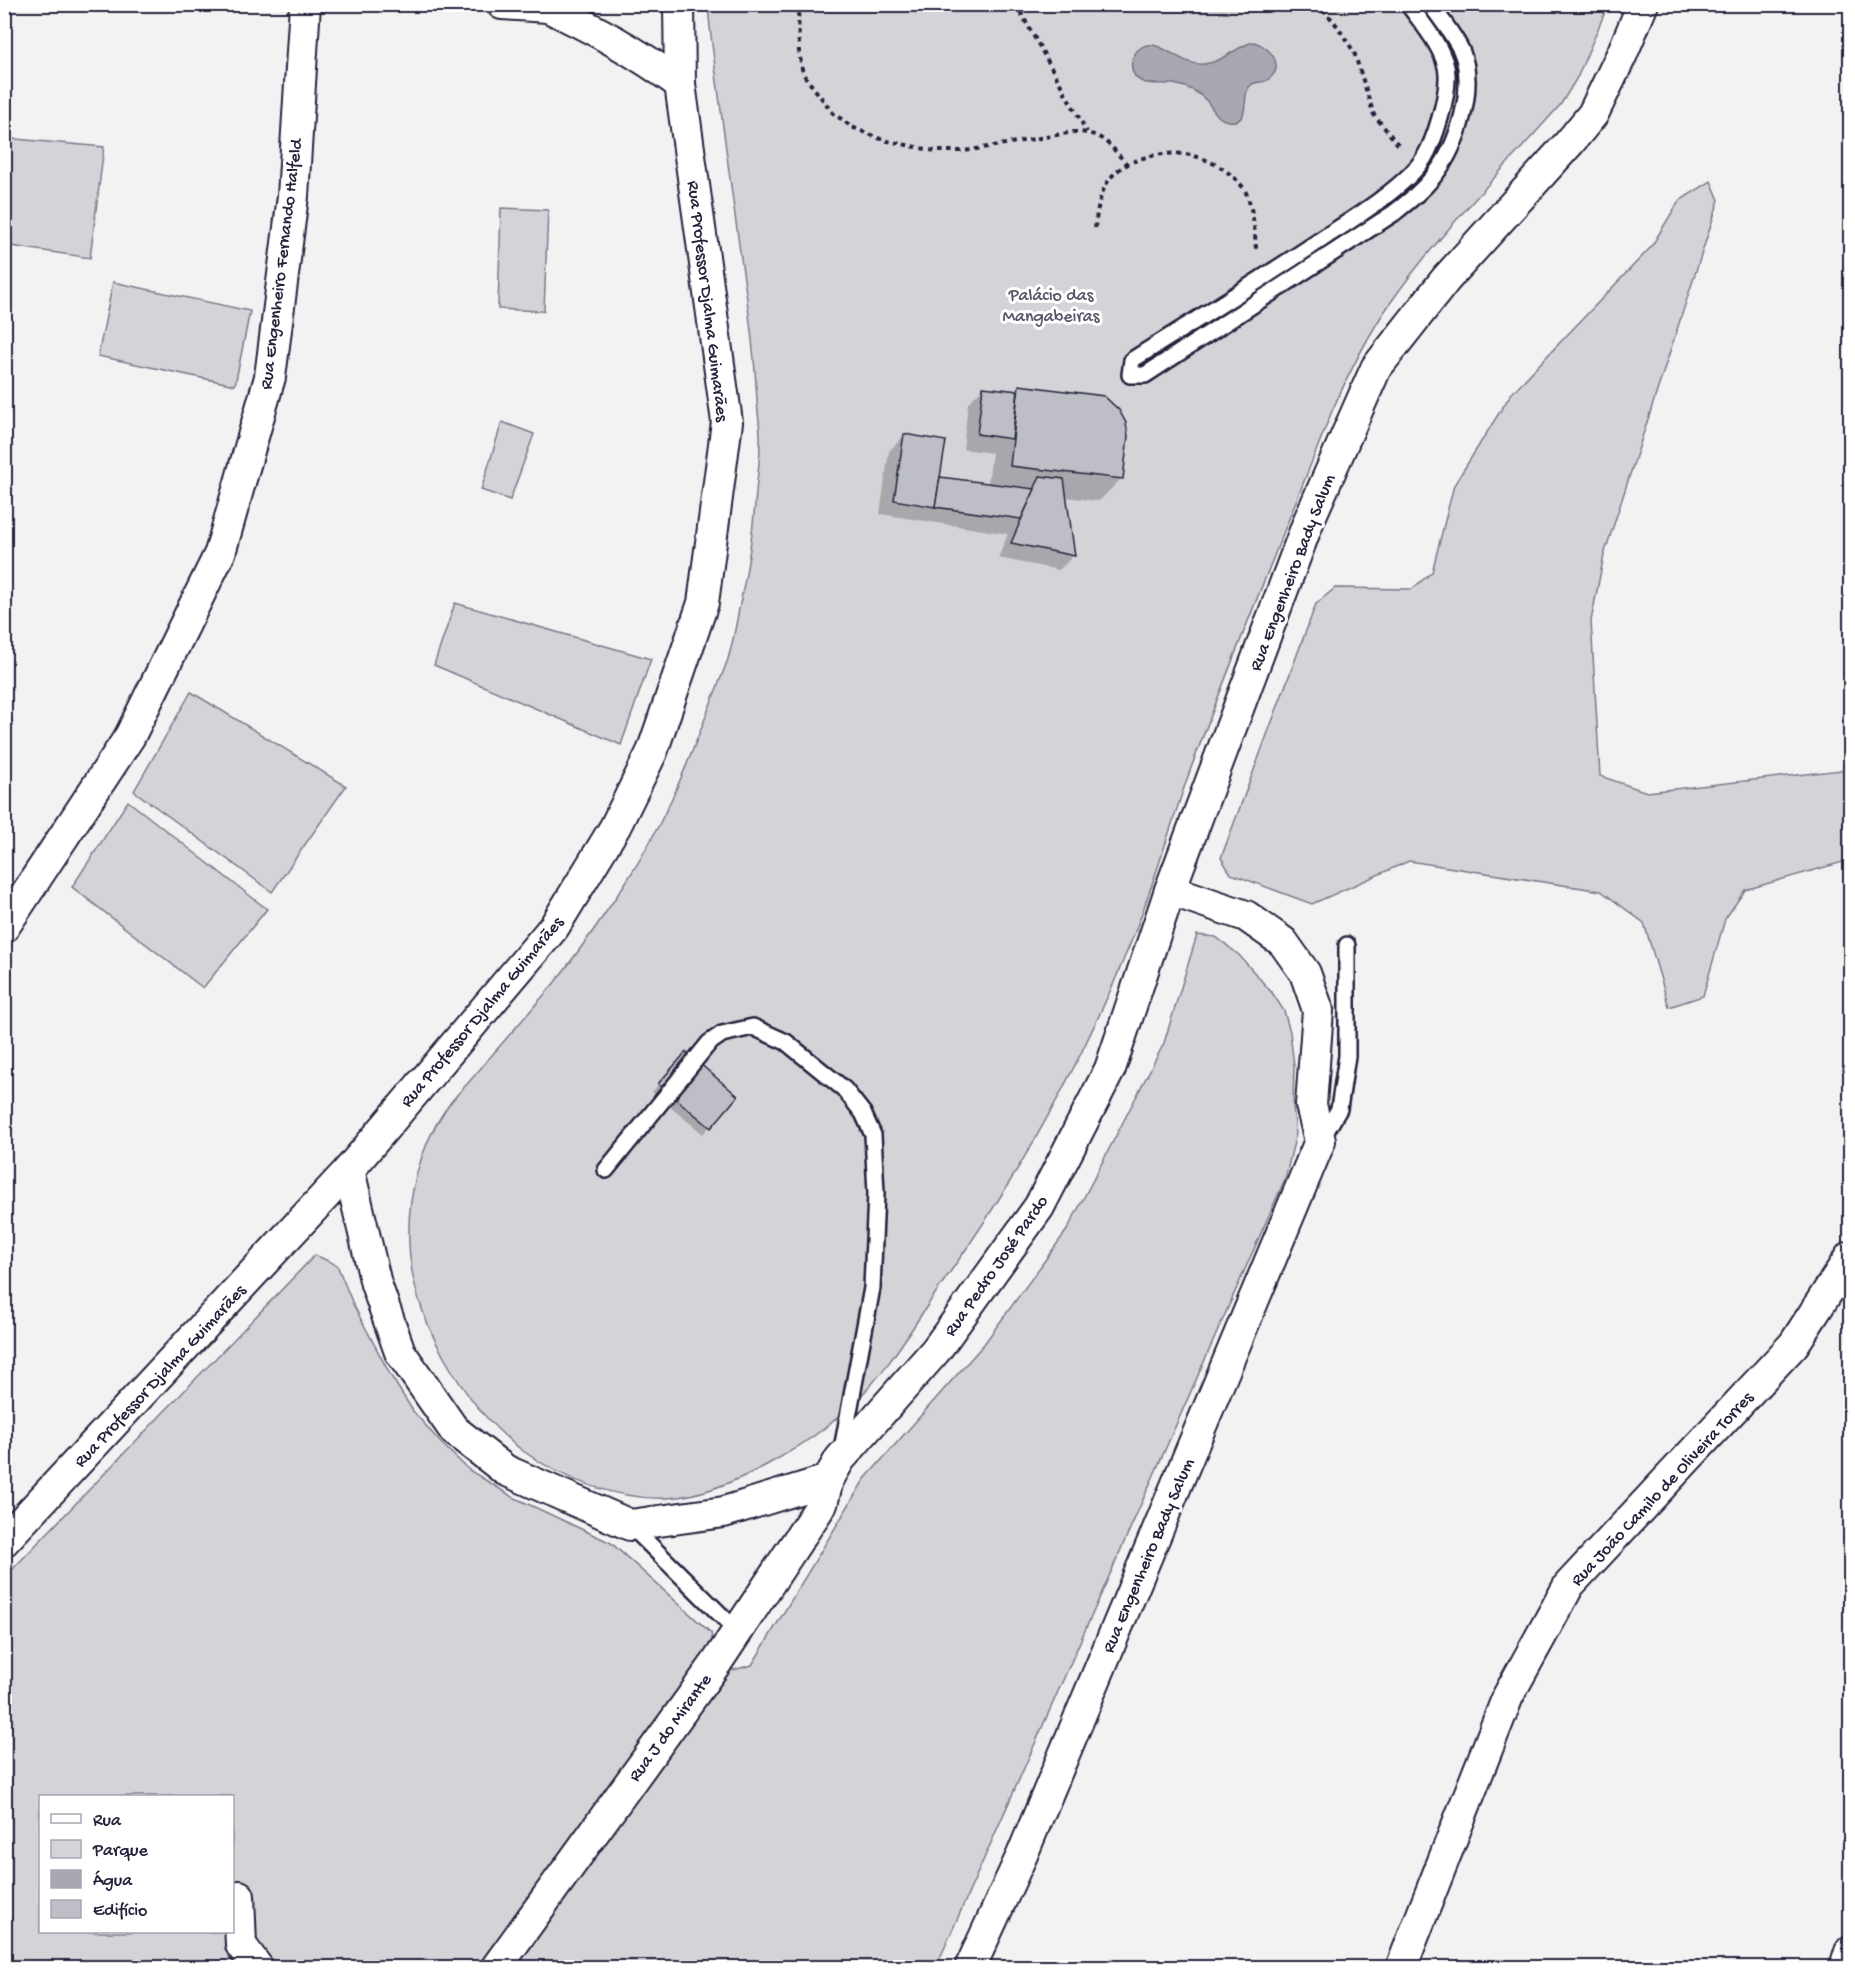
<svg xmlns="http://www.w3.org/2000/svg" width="1855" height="1972" viewBox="0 0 1855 1972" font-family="'Gochi Hand',sans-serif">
	<rect width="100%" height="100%" fill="#f2f2f3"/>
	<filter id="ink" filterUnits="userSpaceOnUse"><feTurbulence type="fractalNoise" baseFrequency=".0167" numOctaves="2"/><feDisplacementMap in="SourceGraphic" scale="12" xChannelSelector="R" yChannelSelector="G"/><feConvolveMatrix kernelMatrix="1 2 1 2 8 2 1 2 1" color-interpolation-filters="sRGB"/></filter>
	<g filter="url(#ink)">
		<g fill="#d3d3d8" stroke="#7a7a8a" stroke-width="1.5" fill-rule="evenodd">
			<path d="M708 5H1608L1578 76 1561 104C1504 169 1441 231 1391 302 1367 336 1349 373 1332 411 1285 530 1236 648 1191 768 1170 826 1154 885 1131 942 1083 1061 1020 1174 946 1278 916 1320 893 1365 855 1402 813 1443 727 1495 667 1498 617 1500 564 1480 523 1451 463 1406 411 1317 409 1242 407 1197 420 1147 445 1110 453 1098 465 1087 475 1075 501 1044 529 1013 555 982 580 950 604 916 626 882 660 830 684 774 706 716 713 697 721 678 728 659 734 639 737 619 741 599 749 563 753 529 756 493 757 477 760 462 760 447 761 431 758 416 757 401 755 360 750 319 744 279 735 218 727 157 719 96 715 66 710 35 708 5Z"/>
			<path d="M4 138 104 147 90 258 5 245Z"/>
			<path d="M1711 181 1719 200 1604 555 1591 621 1600 776 1647 792 1850 769V860L1745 890 1725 919 1703 996 1669 1007 1644 923 1601 891 1409 861 1312 904 1231 874 1221 858 1316 604 1335 588 1412 589 1432 572 1454 485 1511 394 1651 247 1679 201Z"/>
			<path d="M501 208 548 210 544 311 498 309Z"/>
			<path d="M113 282 250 311 235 385 98 356Z"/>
			<path d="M502 422 534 434 510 500 481 490Z"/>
			<path d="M455 603 651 659 621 745 434 665Z"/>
			<path d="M191 692 346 786 272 892 134 791Z"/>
			<path d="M128 801 267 909 203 988 72 887Z"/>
			<path d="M1197 935 1216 937 1239 955 1273 994 1284 1011 1290 1032 1294 1066 1293 1106 1296 1134 1285 1179 936 1967H5V1577L315 1255 337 1265 353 1304 391 1376 413 1411 440 1442 469 1470 511 1496 611 1543 711 1633 717 1662 733 1670 752 1665 864 1480 984 1344 1067 1230 1164 1043ZM40 1796H232V1932H40Z"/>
		</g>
		<path fill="#a8a8b2" stroke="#727282" stroke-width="1.5" d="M1254 42C1269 46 1286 65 1269 79 1261 85 1251 79 1247 91 1243 103 1249 124 1229 121 1217 120 1213 108 1206 100 1199 93 1188 87 1178 85 1165 81 1144 89 1135 76 1126 63 1136 43 1153 45 1169 48 1184 66 1204 64 1224 62 1236 46 1254 42Z"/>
		<g fill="#0003">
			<path d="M1019 387 1121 479 1099 501 1065 497 1073 556 1059 570 998 558 1008 534 880 514 889 451 904 436 938 478 988 484 992 453 963 449 968 403 983 388 1014 392Z"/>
			<path d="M679 1061 736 1096 703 1134 652 1092Z"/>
		</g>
		<g fill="#bebec6" stroke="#22223b" stroke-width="1.5">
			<path d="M1019 385 1104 396 1119 410 1126 423 1128 436 1123 479 1010 466Z"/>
			<path d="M983 387 1018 391 1012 439 977 434Z"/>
			<path d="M904 434 946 441 935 507 894 500Z"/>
			<path d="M1040 476 1064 479 1075 556 1011 543Z"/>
			<path d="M940 477 1035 489 1021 519 935 507Z"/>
			<path d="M686 1052 738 1096 711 1128 658 1084Z"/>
		</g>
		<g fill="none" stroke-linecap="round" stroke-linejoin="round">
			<defs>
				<g id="service">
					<path d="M1408 4C1422 23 1447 52 1447 75 1448 97 1435 140 1424 158 1407 185 1355 218 1328 235 1264 278 1198 319 1132 360L1130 375H1145L1394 213C1408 202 1422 191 1434 176 1458 146 1477 87 1461 50 1453 34 1441 19 1430 4"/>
					<path d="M1322 1138 1339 1109 1347 1056V945"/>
					<path d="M606 1170 709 1043 722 1034 753 1027 786 1042 844 1089 863 1113 873 1135 876 1193 872 1288 842 1449"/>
					<path d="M630 1525 738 1632"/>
				</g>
				<g id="minor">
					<path d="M502 4 548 7"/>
					<path d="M558 4 548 7C596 30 637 52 680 84"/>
					<path d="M4 927 130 736 220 553 270 377 293 196 305 4"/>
					<path d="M349 1170 376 1284 400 1352 454 1430 505 1470 630 1525 724 1512 828 1480"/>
					<path d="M4 1541 349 1170 554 927 615 827 652 752 703 603 727 422 680 84 679 4"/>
					<path d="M239 1896 241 1945 258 1968"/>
					<path d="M496 1968 717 1662 822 1504 828 1480 840 1459 936 1350 1039 1207 1110 1069 1170 890 1309 520 1376 368 1446 279 1570 142 1593 114 1622 54 1643 4"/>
					<path d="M970 1968 1022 1855 1320 1141 1311 1105 1318 1010 1305 973 1283 942 1246 916 1170 890"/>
					<path d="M1401 1968 1508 1696 1569 1585 1794 1344 1850 1257"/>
					<path d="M1845 1968 1850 1952"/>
				</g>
			</defs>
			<use href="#service" stroke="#22223b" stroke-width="20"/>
			<use href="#minor" stroke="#22223b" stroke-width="34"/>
			<g stroke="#22223b" stroke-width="4" stroke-dasharray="4.5 4.5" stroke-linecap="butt">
				<path d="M798 4 799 52 803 74 833 113 852 127 883 140 935 151H965L1074 132C1103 132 1109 145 1127 164"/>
				<path d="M1016 4 1087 132"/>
				<path d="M1315 4 1333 20 1354 52 1374 115 1401 148"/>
				<path d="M1095 228C1097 212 1099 194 1109 180 1124 158 1164 150 1190 155 1209 159 1233 172 1244 189 1252 201 1256 237 1256 252"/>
			</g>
			<use href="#service" stroke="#fff" stroke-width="15"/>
			<use href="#minor" stroke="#fff" stroke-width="30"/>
		</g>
	</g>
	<g text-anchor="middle" stroke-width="6" stroke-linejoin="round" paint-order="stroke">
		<g font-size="18" fill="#22223b" stroke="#fff">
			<text transform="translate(280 264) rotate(-83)" y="6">Rua Engenheiro Fernando Halfeld</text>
			<text transform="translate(709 301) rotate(83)" y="6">Rua Professor Djalma Guimarães</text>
			<text transform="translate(1291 572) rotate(-69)" y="6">Rua Engenheiro Bady Salum</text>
			<text transform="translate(481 1011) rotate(-50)" y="6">Rua Professor Djalma Guimarães</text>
			<text transform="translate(995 1265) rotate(-55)" y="6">Rua Pedro José Pardo</text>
			<text transform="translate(159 1375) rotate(-47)" y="6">Rua Professor Djalma Guimarães</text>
			<text transform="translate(1661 1488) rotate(-47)" y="6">Rua João Camilo de Oliveira Torres</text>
			<text transform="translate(1147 1555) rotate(-67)" y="6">Rua Engenheiro Bady Salum</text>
			<text transform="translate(669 1727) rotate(-54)" y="6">Rua J do Mirante</text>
		</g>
		<g font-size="18" fill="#57576a" stroke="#fff">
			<text x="1051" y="300">Palácio das<tspan x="1051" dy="21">Mangabeiras</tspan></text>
		</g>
	</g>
	<rect width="1855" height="1972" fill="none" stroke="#fff" stroke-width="24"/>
	<rect x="12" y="12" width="1831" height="1948" fill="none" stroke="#22223b" stroke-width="2" filter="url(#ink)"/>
	<rect x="39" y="1795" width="195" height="138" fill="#ffffff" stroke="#a7a7b1" stroke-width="1.5"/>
	<rect x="51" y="1814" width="30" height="9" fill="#ffffff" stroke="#a7a7b1" stroke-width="1.5"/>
	<text x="93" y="1825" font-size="18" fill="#22223b">Rua</text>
	<rect x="51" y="1840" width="30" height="18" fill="#d3d3d8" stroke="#a7a7b1" stroke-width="1.5"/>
	<text x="93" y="1855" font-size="18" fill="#22223b">Parque</text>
	<rect x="51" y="1870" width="30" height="18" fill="#a8a8b2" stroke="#a7a7b1" stroke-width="1.5"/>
	<text x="93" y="1885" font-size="18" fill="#22223b">Água</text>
	<rect x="51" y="1900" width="30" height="18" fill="#bebec6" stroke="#a7a7b1" stroke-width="1.5"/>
	<text x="93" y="1915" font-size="18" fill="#22223b">Edifício</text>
</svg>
